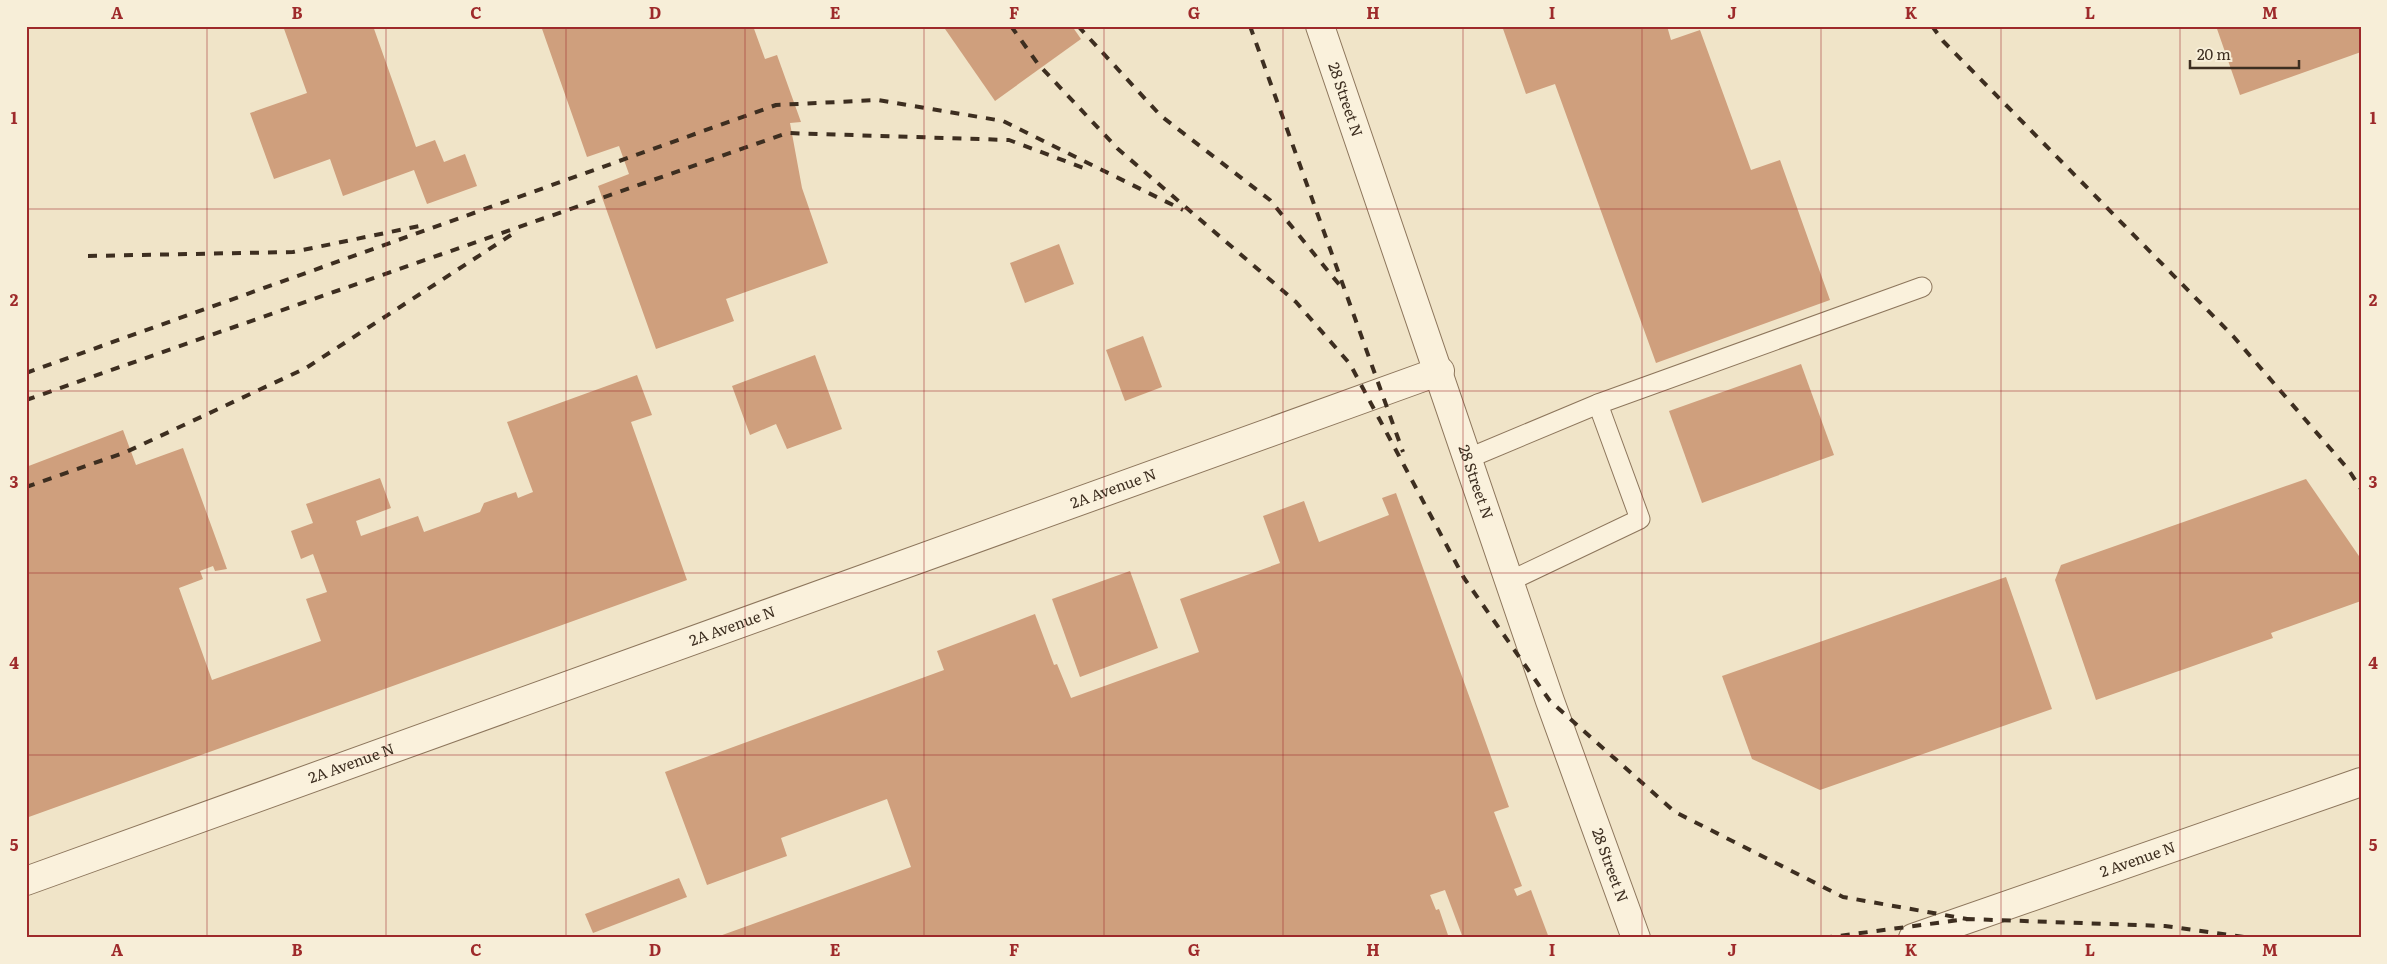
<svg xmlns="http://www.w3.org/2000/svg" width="2387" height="964" viewBox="0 0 2387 964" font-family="Literata,serif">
	<rect width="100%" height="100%" fill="#f0e4c8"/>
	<g fill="#cf9f7d">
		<path d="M283 26H373L416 147 435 140 444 162 465 154 477 186 427 204 414 170 343 196 330 159 274 179 250 113 307 93Z"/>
		<path d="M541 26H753L765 59 777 55 801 122 790 123 802 188 828 263 726 299 734 321 656 349 598 186 629 174 619 146 587 157Z"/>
		<path d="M943 26H1072L1081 39 995 101Z"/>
		<path d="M1502 26H1667L1671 40 1700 30 1751 170 1780 160 1830 300 1656 363 1555 84 1526 94Z"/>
		<path d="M2216 26H2361V52L2240 95Z"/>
		<path d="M1059 244 1074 284 1025 303 1010 263Z"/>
		<path d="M1143 336 1162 387 1125 401 1106 350Z"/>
		<path d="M815 355 842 429 787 449 776 424 750 435 732 386Z"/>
		<path d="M1801 364 1834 455 1702 503 1669 411Z"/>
		<path d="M637 375 652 415 631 422 687 580 26 818V467L123 430 136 465 183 448 227 569 215 571 213 566 200 571 203 579 179 588 212 680 321 641 306 599 327 592 313 554 301 559 291 531 313 523 306 504 380 478 391 508 356 521 361 536 418 516 424 532 480 512 484 503 516 492 518 498 533 492 507 422Z"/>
		<path d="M2306 479 2361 559V601L2271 633 2273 638 2096 700 2055 580 2061 565Z"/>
		<path d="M1396 493 1509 807 1494 812 1522 886 1514 889 1517 896 1531 890 1549 938H1463L1445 890 1430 895 1436 910 1439 909 1449 938H714L911 867 887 799 781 838 787 856 707 885 665 772 944 670 937 651 1035 614 1054 665 1057 664 1076 710 1071 698 1199 652 1180 599 1280 563 1263 516 1304 501 1319 542 1389 515 1382 498Z"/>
		<path d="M1130 571 1158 648 1080 677 1052 599Z"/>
		<path d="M2006 577 2052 709 1820 790 1752 759 1722 676Z"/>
		<path d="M679 878 687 897 593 933 585 914Z"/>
	</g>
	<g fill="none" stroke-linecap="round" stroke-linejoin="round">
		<defs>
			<g id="service">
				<path d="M1469 458 1598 404 1922 287"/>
				<path d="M1510 581 1640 519 1598 404"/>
			</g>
			<g id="minor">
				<path id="s1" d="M26 881 1440 371"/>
			</g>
			<g id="tertiary">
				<path id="s2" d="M1320 26 1550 701 1636 938"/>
				<path id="s3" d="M1913 938 2361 782"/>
			</g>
		</defs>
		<use href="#service" stroke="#8d765c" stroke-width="21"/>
		<use href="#minor" stroke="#8d765c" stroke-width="30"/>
		<use href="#tertiary" stroke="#8d765c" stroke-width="30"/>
		<use href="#service" stroke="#faf1dc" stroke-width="19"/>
		<use href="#minor" stroke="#faf1dc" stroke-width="28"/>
		<use href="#tertiary" stroke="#faf1dc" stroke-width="28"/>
		<g stroke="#3d2e20" stroke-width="4" stroke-dasharray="9 9" stroke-linecap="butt">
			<path d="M1011 26 1038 64 1118 149 1296 302 1350 364 1464 578 1550 701 1675 812 1843 897 1967 919"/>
			<path d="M1078 26 1161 116 1270 200 1342 288"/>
			<path d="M1250 26 1403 452"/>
			<path d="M1932 26 1943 41 2233 336 2348 469 2361 489"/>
			<path d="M88 256 293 252 424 225"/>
			<path d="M26 373 776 105 878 100 1003 121 1183 210"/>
			<path d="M26 400 787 133 1009 140 1089 170"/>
			<path d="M26 487 126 452 306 368 511 235"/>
			<path d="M1823 938 1967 919 2165 926 2252 938"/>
		</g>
	</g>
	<path fill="none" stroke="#9e2a2b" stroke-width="1" stroke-opacity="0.55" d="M207 26V938M386 26V938M566 26V938M745 26V938M924 26V938M1104 26V938M1283 26V938M1463 26V938M1642 26V938M1821 26V938M2001 26V938M2180 26V938M26 209H2361M26 391H2361M26 573H2361M26 755H2361"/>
	<g text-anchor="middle" stroke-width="4.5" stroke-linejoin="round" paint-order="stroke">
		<g font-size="15" fill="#3d2e20" stroke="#f7eed8">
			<text dy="5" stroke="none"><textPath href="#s2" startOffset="78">28 Street N</textPath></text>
			<text dy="5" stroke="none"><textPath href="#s2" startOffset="482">28 Street N</textPath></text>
			<text dy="5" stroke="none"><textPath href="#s1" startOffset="1156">2A Avenue N</textPath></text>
			<text dy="5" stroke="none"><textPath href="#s1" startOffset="751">2A Avenue N</textPath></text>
			<text dy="5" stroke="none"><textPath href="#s1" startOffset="346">2A Avenue N</textPath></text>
			<text dy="5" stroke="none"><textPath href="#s3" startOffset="238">2 Avenue N</textPath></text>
			<text dy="5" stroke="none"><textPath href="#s2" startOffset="888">28 Street N</textPath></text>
		</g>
	</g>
	<rect width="2387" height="964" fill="none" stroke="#f7eed8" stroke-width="55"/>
	<path d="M2190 60v8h109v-8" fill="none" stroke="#3d2e20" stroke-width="2.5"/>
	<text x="2197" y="60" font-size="15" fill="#3d2e20" stroke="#f7eed8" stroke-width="4" paint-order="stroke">20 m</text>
	<rect x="28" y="28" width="2332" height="908" fill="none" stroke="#9e2a2b" stroke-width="2"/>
	<g font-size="16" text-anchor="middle" font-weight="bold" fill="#9e2a2b">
		<text x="117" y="19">A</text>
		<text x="297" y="19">B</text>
		<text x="476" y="19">C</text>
		<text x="655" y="19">D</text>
		<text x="835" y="19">E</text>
		<text x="1014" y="19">F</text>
		<text x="1194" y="19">G</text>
		<text x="1373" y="19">H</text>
		<text x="1552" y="19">I</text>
		<text x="1732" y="19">J</text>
		<text x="1911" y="19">K</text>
		<text x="2090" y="19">L</text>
		<text x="2270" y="19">M</text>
		<text x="14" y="124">1</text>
		<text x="2373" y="124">1</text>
		<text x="14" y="306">2</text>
		<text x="2373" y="306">2</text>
		<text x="14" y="488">3</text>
		<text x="2373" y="488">3</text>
		<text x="14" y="669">4</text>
		<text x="2373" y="669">4</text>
		<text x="14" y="851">5</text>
		<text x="2373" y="851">5</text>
		<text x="117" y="956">A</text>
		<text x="297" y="956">B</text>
		<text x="476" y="956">C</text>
		<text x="655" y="956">D</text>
		<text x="835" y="956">E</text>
		<text x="1014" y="956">F</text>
		<text x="1194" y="956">G</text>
		<text x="1373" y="956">H</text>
		<text x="1552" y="956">I</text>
		<text x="1732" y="956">J</text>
		<text x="1911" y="956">K</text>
		<text x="2090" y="956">L</text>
		<text x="2270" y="956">M</text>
	</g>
</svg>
